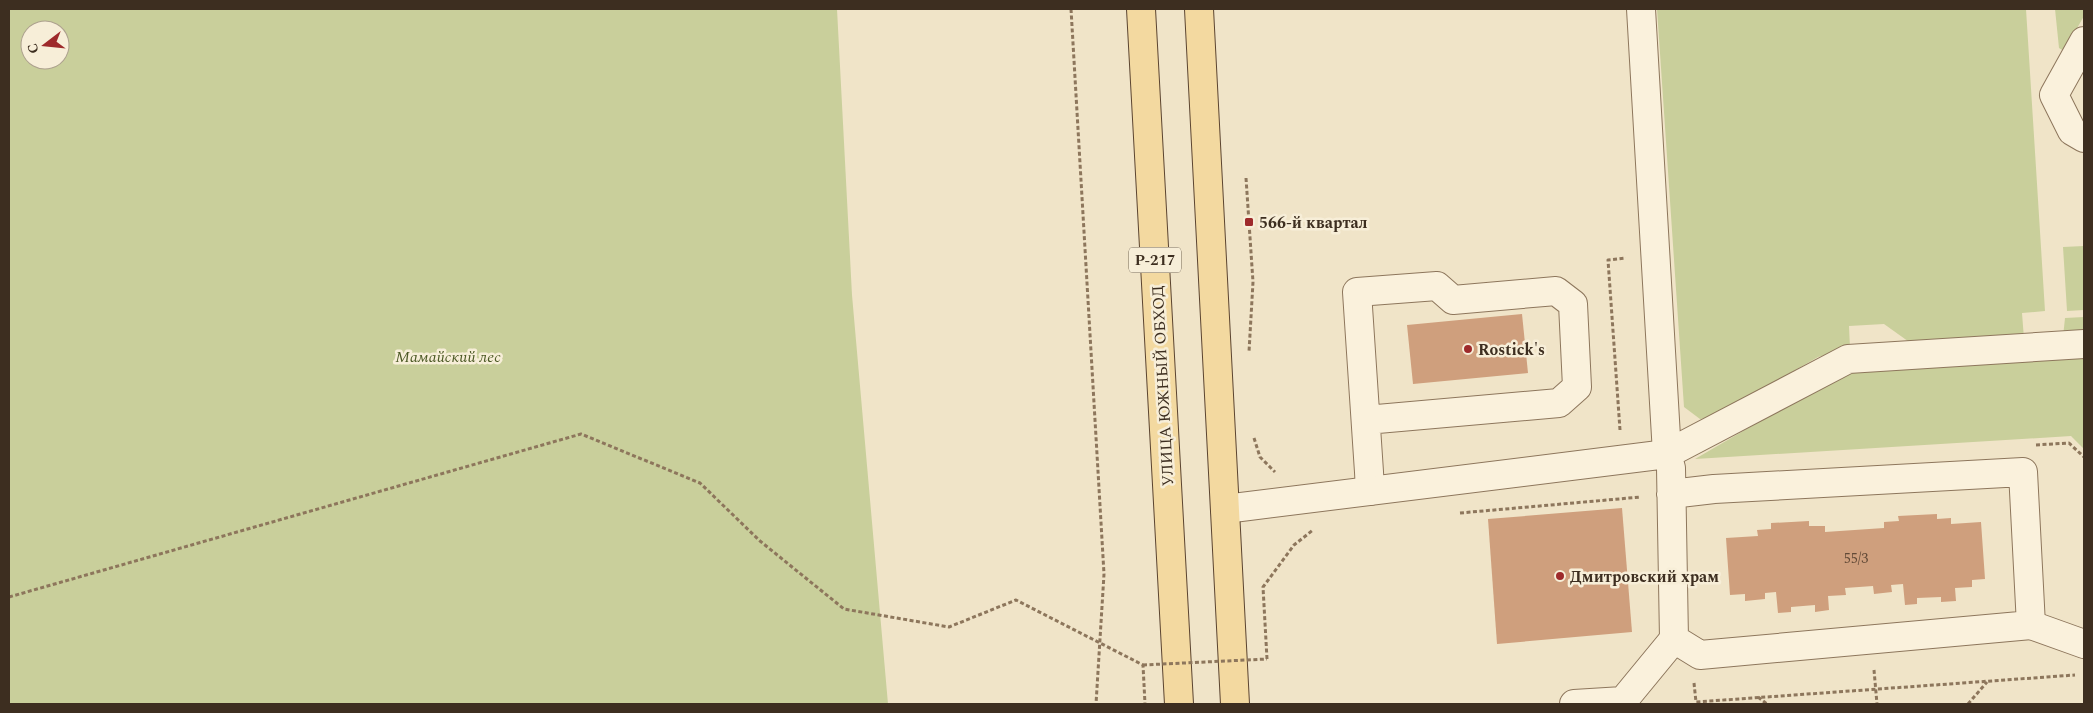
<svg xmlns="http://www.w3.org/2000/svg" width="2093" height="713" viewBox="0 0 2093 713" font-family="Spectral,serif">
	<rect width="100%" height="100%" fill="#f0e4c8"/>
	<g fill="#c9cf9b" fill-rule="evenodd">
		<path d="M9 9H837L852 295 888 704H9ZM30 30H60V60H30Z"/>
		<path d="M1657 9H2026L2045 311 2022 313 2024 339 1912 344 1884 324 1849 326 1850 348 1818 357 1714 417 1700 419 1684 407Z"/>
		<path d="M2055 9H2084V16L2064 51 2059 48Z"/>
		<path d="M2084 246V310L2067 311 2063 247Z"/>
		<path d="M2084 317V336L2063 337 2065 318Z"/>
		<path d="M2084 355V449L2071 436 1695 459 1851 368Z"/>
	</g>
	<g fill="#cf9f7d">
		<path d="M1522 314 1528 373 1413 384 1407 325Z"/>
		<path d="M1622 508 1632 632 1497 644 1488 519Z"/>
		<path d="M1937 514V519L1951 518V524L1981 522 1985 579 1972 580V587L1955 588 1956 601 1941 602V597L1917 598V604L1905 605 1903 584 1891 585 1892 592 1874 594 1873 586 1845 588 1846 595 1828 596 1829 610 1815 612V605L1791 607V612L1778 613 1776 592 1765 593V599L1745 601V594L1730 595 1726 538 1758 536 1757 530 1771 529V523L1809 521V526H1825V532L1884 528V522L1899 521 1898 516Z"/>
	</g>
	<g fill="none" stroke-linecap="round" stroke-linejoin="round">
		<defs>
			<g id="minor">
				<path d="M1641 9 1667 454 1848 359 2084 344"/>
				<path d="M2084 41 2054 95 2072 131 2084 138"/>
				<path d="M1366 420 1559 403 1577 387 1573 304 1556 291 1453 300 1437 286 1357 292 1369 472 1370 491"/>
				<path d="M1225 509 1667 454 1671 468 1674 639 1700 655 2031 625 2023 472 1714 489 1671 494"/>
				<path d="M2031 625 2084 644"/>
				<path d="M1574 704 1623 701 1674 639"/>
			</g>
			<g id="major">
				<path d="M1141 9 1179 704"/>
				<path d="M1199 9 1235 704"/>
			</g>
		</defs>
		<use href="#minor" stroke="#8d765c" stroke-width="30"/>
		<use href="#major" stroke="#5b4430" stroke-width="30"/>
		<g stroke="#8d765c" stroke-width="3" stroke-dasharray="4 2.5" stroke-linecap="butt">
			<path d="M1071 9 1104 574 1096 704"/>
			<path d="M1246 178 1253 282 1249 352"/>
			<path d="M1620 430 1608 260 1626 258"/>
			<path d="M1254 438 1260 457 1275 472"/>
			<path d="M2036 445 2069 443 2084 457"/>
			<path d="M1460 513 1641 497"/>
			<path d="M9 597 581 434 700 483 760 541 844 609 949 627 1016 600 1143 665 1145 704"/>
			<path d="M1267 659 1263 587 1294 545 1313 530"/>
			<path d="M1874 670 1877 704"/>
			<path d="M1694 683 1696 702 2075 675"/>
			<path d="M1758 697 1767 704"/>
			<path d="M1968 704 1987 682"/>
		</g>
		<use href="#minor" stroke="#faf1dc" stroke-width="28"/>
		<use href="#major" stroke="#f3d9a0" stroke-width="28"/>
		<path stroke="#8d765c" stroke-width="3" stroke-dasharray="4 2.5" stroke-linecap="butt" d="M1143 665 1267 659"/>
	</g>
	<g fill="#9e2a2b" stroke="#f7eed8" stroke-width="2">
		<rect x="1244" y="217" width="10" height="10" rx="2.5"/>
		<circle cx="1468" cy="349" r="5"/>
		<circle cx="1560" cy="576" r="5"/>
	</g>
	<g text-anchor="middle" stroke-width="5" stroke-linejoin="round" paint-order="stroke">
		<g font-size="14" fill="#624a37">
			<text x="1856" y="563">55/3</text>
		</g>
		<rect fill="#f7eed8" stroke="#756857" stroke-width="1" x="1129" y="247.5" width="52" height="25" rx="4"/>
		<g font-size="15" font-weight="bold" fill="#3d2e20">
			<text x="1155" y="265">Р-217</text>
		</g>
		<g font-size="16" font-weight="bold" fill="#3d2e20" stroke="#f7eed8" text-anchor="start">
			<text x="1259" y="228">566-й квартал</text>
			<text x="1478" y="355">Rostick's</text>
			<text x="1570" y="582">Дмитровский храм</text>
		</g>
		<g font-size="16" font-style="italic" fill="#4d5a26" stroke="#f7eed8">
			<text x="448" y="362">Мамайский лес</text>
		</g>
		<g font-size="16" fill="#3d2e20" stroke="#f7eed8">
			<text transform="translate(1162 386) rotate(-93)" y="6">УЛИЦА ЮЖНЫЙ ОБХОД</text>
		</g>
	</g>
	<rect width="2093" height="713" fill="none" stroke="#3d2e20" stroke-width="20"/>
	<g transform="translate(45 45) rotate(254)"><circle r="24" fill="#f7eed8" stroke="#ada18e"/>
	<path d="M0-4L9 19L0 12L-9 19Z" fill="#9e2a2b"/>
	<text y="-8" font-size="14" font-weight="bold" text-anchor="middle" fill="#3d2e20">С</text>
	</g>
</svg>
